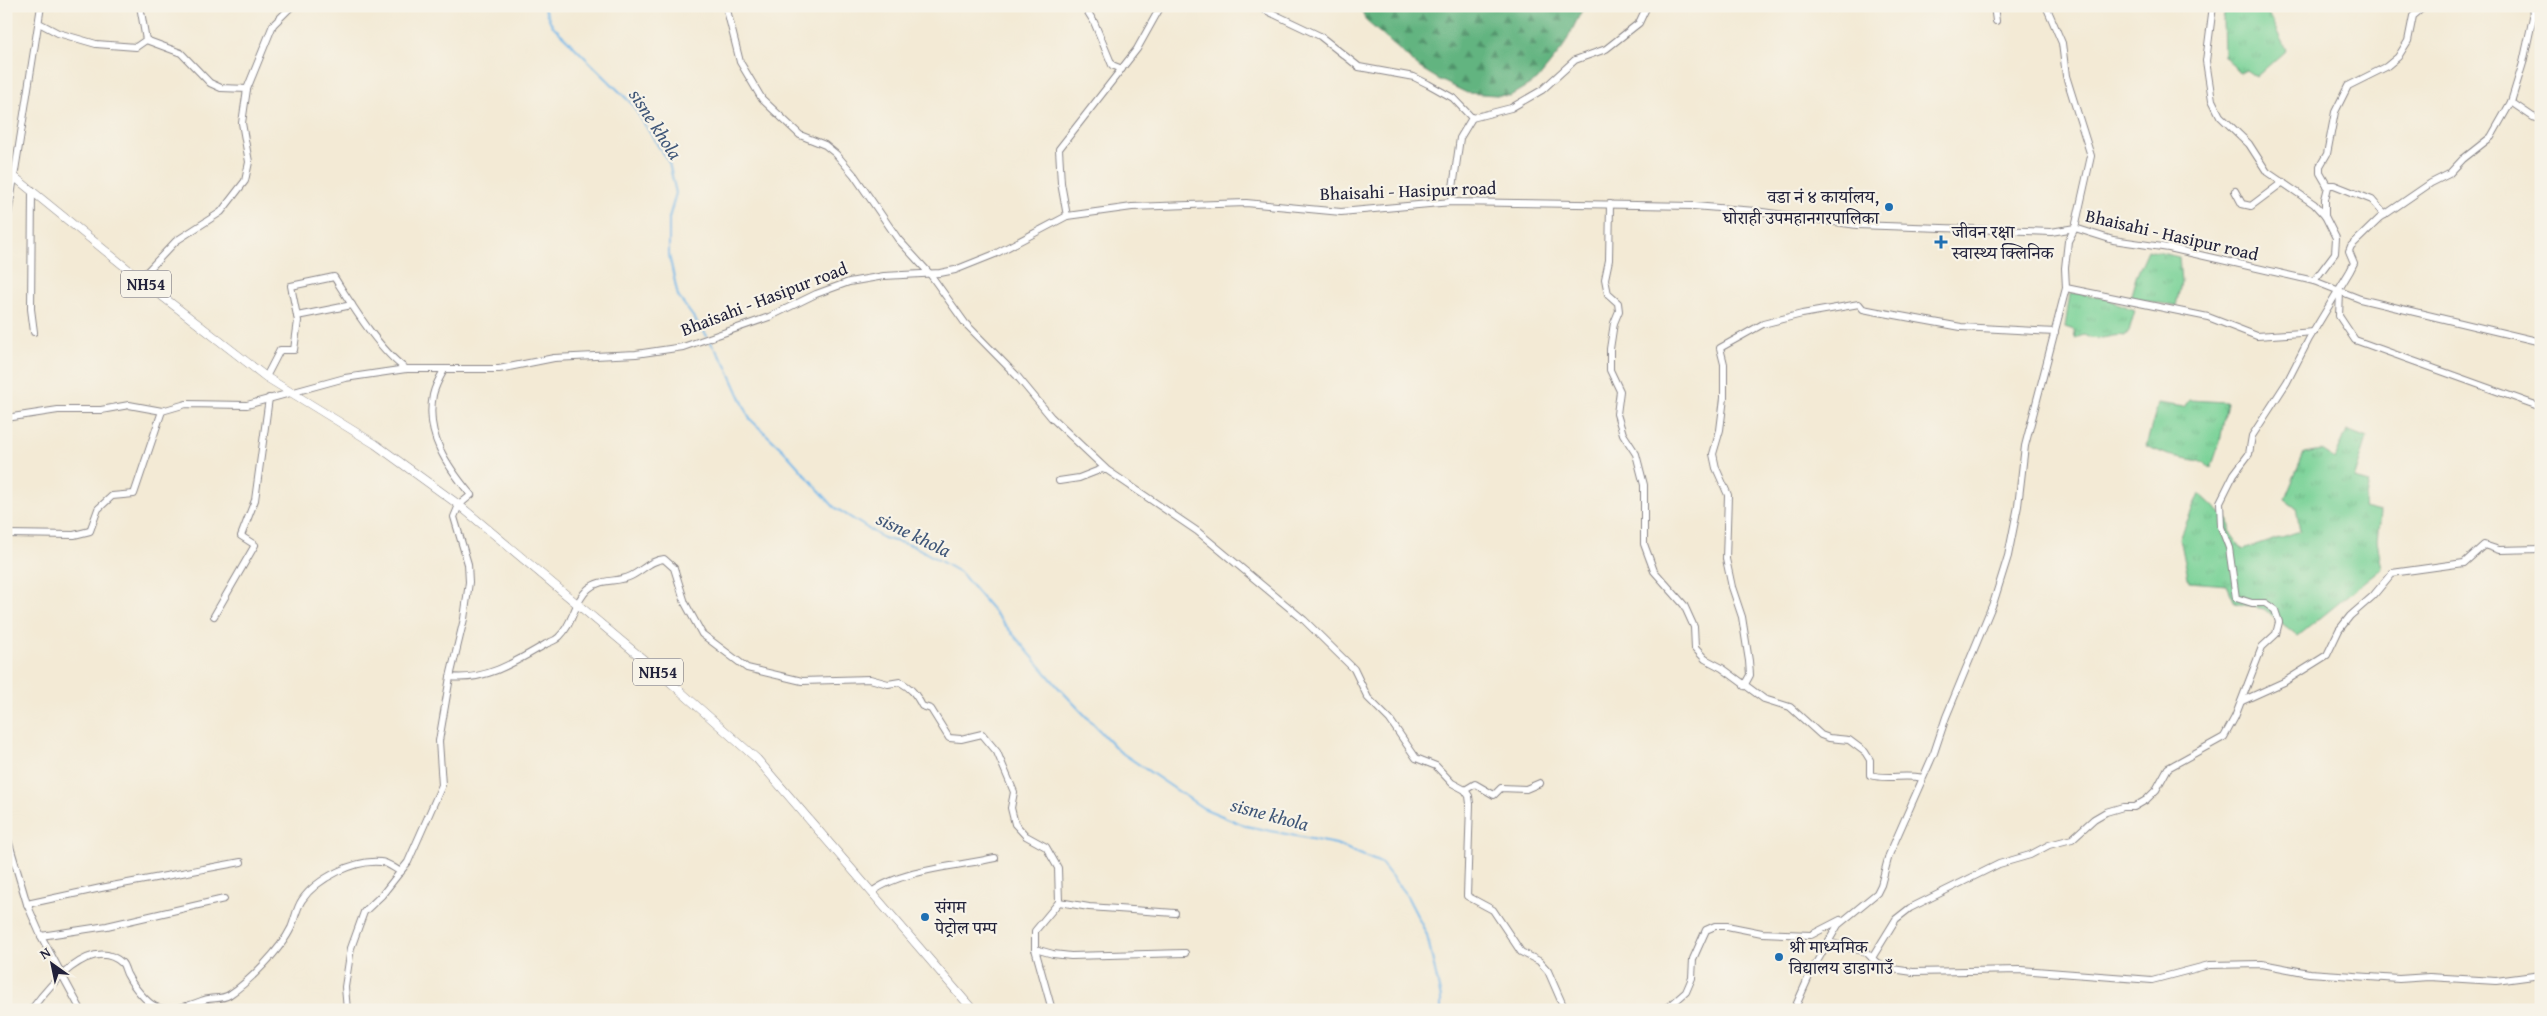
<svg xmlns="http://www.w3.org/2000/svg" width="2547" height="1016" viewBox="0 0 2547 1016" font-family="'Gentium Book Plus','Noto Serif Devanagari',serif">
	<defs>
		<pattern id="grass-tufts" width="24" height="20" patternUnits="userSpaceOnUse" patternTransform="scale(1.25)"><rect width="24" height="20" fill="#79d297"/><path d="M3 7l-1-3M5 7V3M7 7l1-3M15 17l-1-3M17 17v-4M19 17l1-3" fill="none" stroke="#68b483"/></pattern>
		<pattern id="forest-firs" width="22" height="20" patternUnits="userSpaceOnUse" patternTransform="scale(1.25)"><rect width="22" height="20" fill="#62b480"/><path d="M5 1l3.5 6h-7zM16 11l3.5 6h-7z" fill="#50926a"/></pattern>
	</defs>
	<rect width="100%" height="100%" fill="#f7f3e8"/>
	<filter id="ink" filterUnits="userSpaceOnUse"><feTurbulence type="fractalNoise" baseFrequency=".02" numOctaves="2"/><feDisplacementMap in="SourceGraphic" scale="10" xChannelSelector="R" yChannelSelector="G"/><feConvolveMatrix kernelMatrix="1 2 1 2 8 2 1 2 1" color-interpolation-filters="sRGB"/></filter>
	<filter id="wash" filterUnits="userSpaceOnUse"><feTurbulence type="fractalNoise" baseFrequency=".0096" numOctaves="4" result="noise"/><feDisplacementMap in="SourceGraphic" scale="20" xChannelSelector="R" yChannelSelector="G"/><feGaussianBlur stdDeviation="1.12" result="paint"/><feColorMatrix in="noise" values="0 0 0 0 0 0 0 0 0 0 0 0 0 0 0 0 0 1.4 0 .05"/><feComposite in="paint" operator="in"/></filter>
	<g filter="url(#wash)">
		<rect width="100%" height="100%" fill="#f3ead5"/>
		<g fill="url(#grass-tufts)" stroke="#4e7a69">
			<path d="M2226 6H2271L2267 11 2286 50 2256 77 2246 70 2240 73 2224 56 2223 20Z"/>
			<path d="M2148 250 2179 257 2181 283 2176 306 2130 298 2136 277Z"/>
			<path d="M2078 293 2107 299 2135 310 2129 331 2125 336C2109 333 2099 344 2084 335L2075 338 2074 330 2065 327 2070 294Z"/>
			<path d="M2189 400 2227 402 2220 442 2211 468 2200 461 2168 455 2146 446 2158 403 2184 407Z"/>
			<path d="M2347 430 2367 438 2354 479 2369 483 2364 508 2380 512 2377 541 2382 568 2298 636 2264 609 2235 603 2227 585 2189 582 2180 538 2199 493 2229 521 2231 534 2243 550 2300 531 2296 507 2285 499 2304 453 2321 450 2335 459Z"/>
		</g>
		<path fill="url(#forest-firs)" stroke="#426b5e" d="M1361 6H1584L1563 48 1537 80 1510 96 1467 93 1438 79 1420 68 1365 20Z"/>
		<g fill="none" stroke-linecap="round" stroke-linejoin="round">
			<g stroke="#74b7e9" stroke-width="2">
				<path d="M543 6 552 25 631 103 669 163 676 193 669 218V255L678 296 707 336"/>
				<path d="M709 340 725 363 750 419 784 451 834 507 883 538 914 546 961 573 1058 687 1119 751 1203 808 1246 826 1336 844 1381 863 1407 896 1427 935 1441 998V1010"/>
			</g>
		</g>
	</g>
	<g filter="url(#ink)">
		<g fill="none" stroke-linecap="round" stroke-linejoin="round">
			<defs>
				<g id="minor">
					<path d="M726 6 740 62 762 99 800 135 825 145 836 154 854 175 898 239 930 274 965 323 1017 376 1051 417 1107 470 1197 531 1304 620 1354 669 1368 698 1390 720 1416 758 1436 766 1452 783 1465 790 1469 796 1470 804 1467 896 1493 910 1521 952 1539 961 1548 971 1565 1010"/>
					<path d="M1084 6 1094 22 1112 65 1122 69"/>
					<path d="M1257 6 1320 36 1359 67 1414 77 1428 84 1453 98 1472 118 1511 108 1542 90 1575 60 1606 49 1639 23 1647 6"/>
					<path d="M1994 6 1996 21"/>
					<path d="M2213 6 2206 61 2212 100 2220 116 2249 144 2267 172 2314 204 2325 216 2336 238 2335 253 2314 281"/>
					<path d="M39 23 58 33 96 44 136 47 146 40 140 6"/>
					<path d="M146 40 181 53 210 83 221 88 247 89"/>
					<path d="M2511 102 2533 117 2541 119"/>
					<path d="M2327 185H2334L2372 200 2385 215"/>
					<path d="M32 190 31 309 34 332"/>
					<path d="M2235 191 2242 204 2251 206 2283 182"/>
					<path d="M1451 202 1460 138 1472 118"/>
					<path d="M1610 204 1609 260 1605 279 1608 294 1618 303 1619 311 1614 323 1610 349V370L1620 391 1617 414 1623 434 1636 454 1644 485V544L1654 571 1684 605 1694 627 1695 648 1705 659 1722 668 1764 699 1790 707 1821 735 1829 738 1849 740 1865 752 1870 760V775C1887 780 1905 774 1922 778"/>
					<path d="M1067 216 1061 183 1059 149 1137 49 1161 6"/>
					<path d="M2325 216V199L2328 187 2320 173V166L2327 154 2335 112 2348 86 2386 67 2398 57 2408 41 2413 16 2425 6"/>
					<path d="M6 228 41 6"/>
					<path d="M140 279 176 241 221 212 245 181 249 162 242 123 247 89 273 25 292 6"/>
					<path d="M2066 288 2208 317 2257 336 2314 332"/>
					<path d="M2340 292 2339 316 2355 340 2541 407"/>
					<path d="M297 316 352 305"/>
					<path d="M266 377 280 350H294L298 321 291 286 334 277C352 305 379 350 406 369"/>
					<path d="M6 418 58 410H101L129 405 162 411 186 404 247 405 345 378 406 369H499L554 358 636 354 683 347 769 317 816 294 849 282 884 276 940 273 955 270 995 254 1067 216 1132 207 1246 203 1341 212 1451 202 1694 206 1755 211 1857 225 2051 232 2075 228 2113 240 2169 248 2314 281 2360 299 2541 342"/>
					<path d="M1059 481 1079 478 1102 469 1105 470"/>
					<path d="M6 534 74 535 90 531 98 509 112 496 134 494 162 411"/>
					<path d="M214 616 255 545 241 536 255 500 269 398"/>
					<path d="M450 677C486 681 515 662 546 644 550 642 555 641 559 637 574 623 573 603 588 589 600 578 618 583 631 576 643 570 651 560 664 559L674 568 685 603 702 634 747 668 802 681 870 679 888 684 900 682C911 688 916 694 922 706L931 709 949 738 961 739 982 734 997 752 1014 792 1011 808 1015 824 1026 836 1046 847 1058 868 1059 902 1035 931V949L1052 1010"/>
					<path d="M1744 686 1750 675 1749 661 1742 617 1732 587 1726 559 1728 495 1716 468 1713 454 1720 430 1724 398V364L1720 348 1763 324 1802 314 1859 304 1863 309 1873 311 1961 327 2055 332"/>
					<path d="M2242 701 2284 682 2327 655 2339 630 2350 616 2373 596 2392 573 2464 563 2484 545 2499 550 2541 549"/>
					<path d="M1465 790 1475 784 1494 795 1501 788 1526 789 1540 783"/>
					<path d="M6 833 27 904 41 936 81 1010"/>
					<path d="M872 892C900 870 959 866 995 858"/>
					<path d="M1059 902 1089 907 1175 913"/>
					<path d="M27 904 101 888 241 862"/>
					<path d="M41 936 107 926 224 899"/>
					<path d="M1828 942 1866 952 1876 962 1892 969 1913 972 2021 970 2152 980 2209 965 2262 964 2309 973 2399 979 2429 977 2496 981 2541 975"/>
					<path d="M1035 949 1053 954 1071 956 1185 953"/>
					<path d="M1872 958 1896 919 1910 908 1999 864 2030 855 2049 845 2072 839 2094 819 2106 812 2123 807H2134L2146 800 2156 790 2168 768 2224 737 2235 717 2262 647 2276 634 2279 622 2275 610 2265 603H2252L2236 598 2229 548 2221 527 2220 502 2234 474 2249 454 2252 436 2287 382 2309 339 2350 271 2354 263 2349 251 2351 246 2380 218 2431 183 2449 174 2463 159 2491 137 2511 102 2523 63 2533 17 2532 6"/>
					<path d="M31 1010C47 988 91 934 122 963 125 966 125 972 128 976 133 986 146 1002 156 1007 171 1013 191 1005 204 1000 213 997 221 1000 229 995 249 982 281 949 291 928 295 919 296 909 302 900 316 879 355 859 381 862 387 862 395 869 401 872"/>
					<path d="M347 1010 345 987 351 948 364 912 382 895 408 862 442 785 439 741 450 677 464 619 469 582 468 564 454 517 459 505 471 495C447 466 425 435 433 395 435 386 440 377 444 370"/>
					<path d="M1662 1010 1670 1006 1686 992 1692 978 1693 959 1706 930 1715 926H1727L1762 933 1811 935 1840 920"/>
					<path d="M1794 1010 1811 972 1838 925 1877 893 1881 885 1889 855 1934 753 1946 717 1994 601 2008 556 2018 506 2025 446 2066 288 2065 268 2068 241 2075 228 2091 156 2066 76 2062 43 2046 6"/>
				</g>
				<path id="major" d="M6 170 140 279 266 377 375 444 459 505 662 675 757 759 973 1010"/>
			</defs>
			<use href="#minor" stroke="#8a8688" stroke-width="8"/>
			<use href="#major" stroke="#8a8688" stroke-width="9"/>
			<use href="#minor" stroke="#fff" stroke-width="6"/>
			<use href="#major" stroke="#fff" stroke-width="8"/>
		</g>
	</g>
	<g fill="#1f6fb2" stroke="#f7f3e8" stroke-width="2">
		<circle cx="1889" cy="207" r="5"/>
		<path d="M1938.5 234.5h5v5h5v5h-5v5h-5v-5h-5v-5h5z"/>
		<circle cx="925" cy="917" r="5"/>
		<circle cx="1779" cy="957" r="5"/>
	</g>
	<g text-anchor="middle" stroke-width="4.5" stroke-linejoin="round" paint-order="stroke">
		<g fill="#f7f3e8" stroke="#62616f" stroke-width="1">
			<rect x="121" y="270.5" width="50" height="27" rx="4"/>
			<rect x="633" y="658.5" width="50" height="27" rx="4"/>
		</g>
		<g font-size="16" font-weight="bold" fill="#22223b">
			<text x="146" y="290">NH54</text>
			<text x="658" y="678">NH54</text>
		</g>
		<g font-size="18" fill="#22223b" stroke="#f7f3e8">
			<text transform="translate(1408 191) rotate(-2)" y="6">Bhaisahi - Hasipur road</text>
			<text transform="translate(2172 235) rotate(13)" y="6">Bhaisahi - Hasipur road</text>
			<text transform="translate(764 299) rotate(-21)" y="6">Bhaisahi - Hasipur road</text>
		</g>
		<g font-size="18" fill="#22223b" stroke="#f7f3e8" text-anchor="start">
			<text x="1879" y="203" text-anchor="end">वडा नं ४ कार्यालय,<tspan x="1879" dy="21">घोराही उपमहानगरपालिका</tspan></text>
			<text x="1952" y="238">जीवन रक्षा<tspan x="1952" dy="21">स्वास्थ्य क्लिनिक</tspan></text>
			<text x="935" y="913">संगम<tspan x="935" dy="21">पेट्रोल पम्प</tspan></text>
			<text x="1789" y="953">श्री माध्यमिक<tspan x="1789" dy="21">विद्यालय डाडागाउँ</tspan></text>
		</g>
		<g font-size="19" font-style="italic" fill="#3f5678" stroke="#f7f3e8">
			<text transform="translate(656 124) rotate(57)" y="7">sisne khola</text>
			<text transform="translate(914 534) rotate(26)" y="7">sisne khola</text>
			<text transform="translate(1270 814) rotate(15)" y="7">sisne khola</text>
		</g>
	</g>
	<rect width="2547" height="1016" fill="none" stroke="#f7f3e8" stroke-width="25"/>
	<g transform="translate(52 964) rotate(327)" stroke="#f7f3e8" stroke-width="4" paint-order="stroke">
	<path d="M0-4L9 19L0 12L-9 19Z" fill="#22223b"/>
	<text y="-8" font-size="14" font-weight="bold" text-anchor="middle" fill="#22223b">N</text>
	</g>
</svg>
